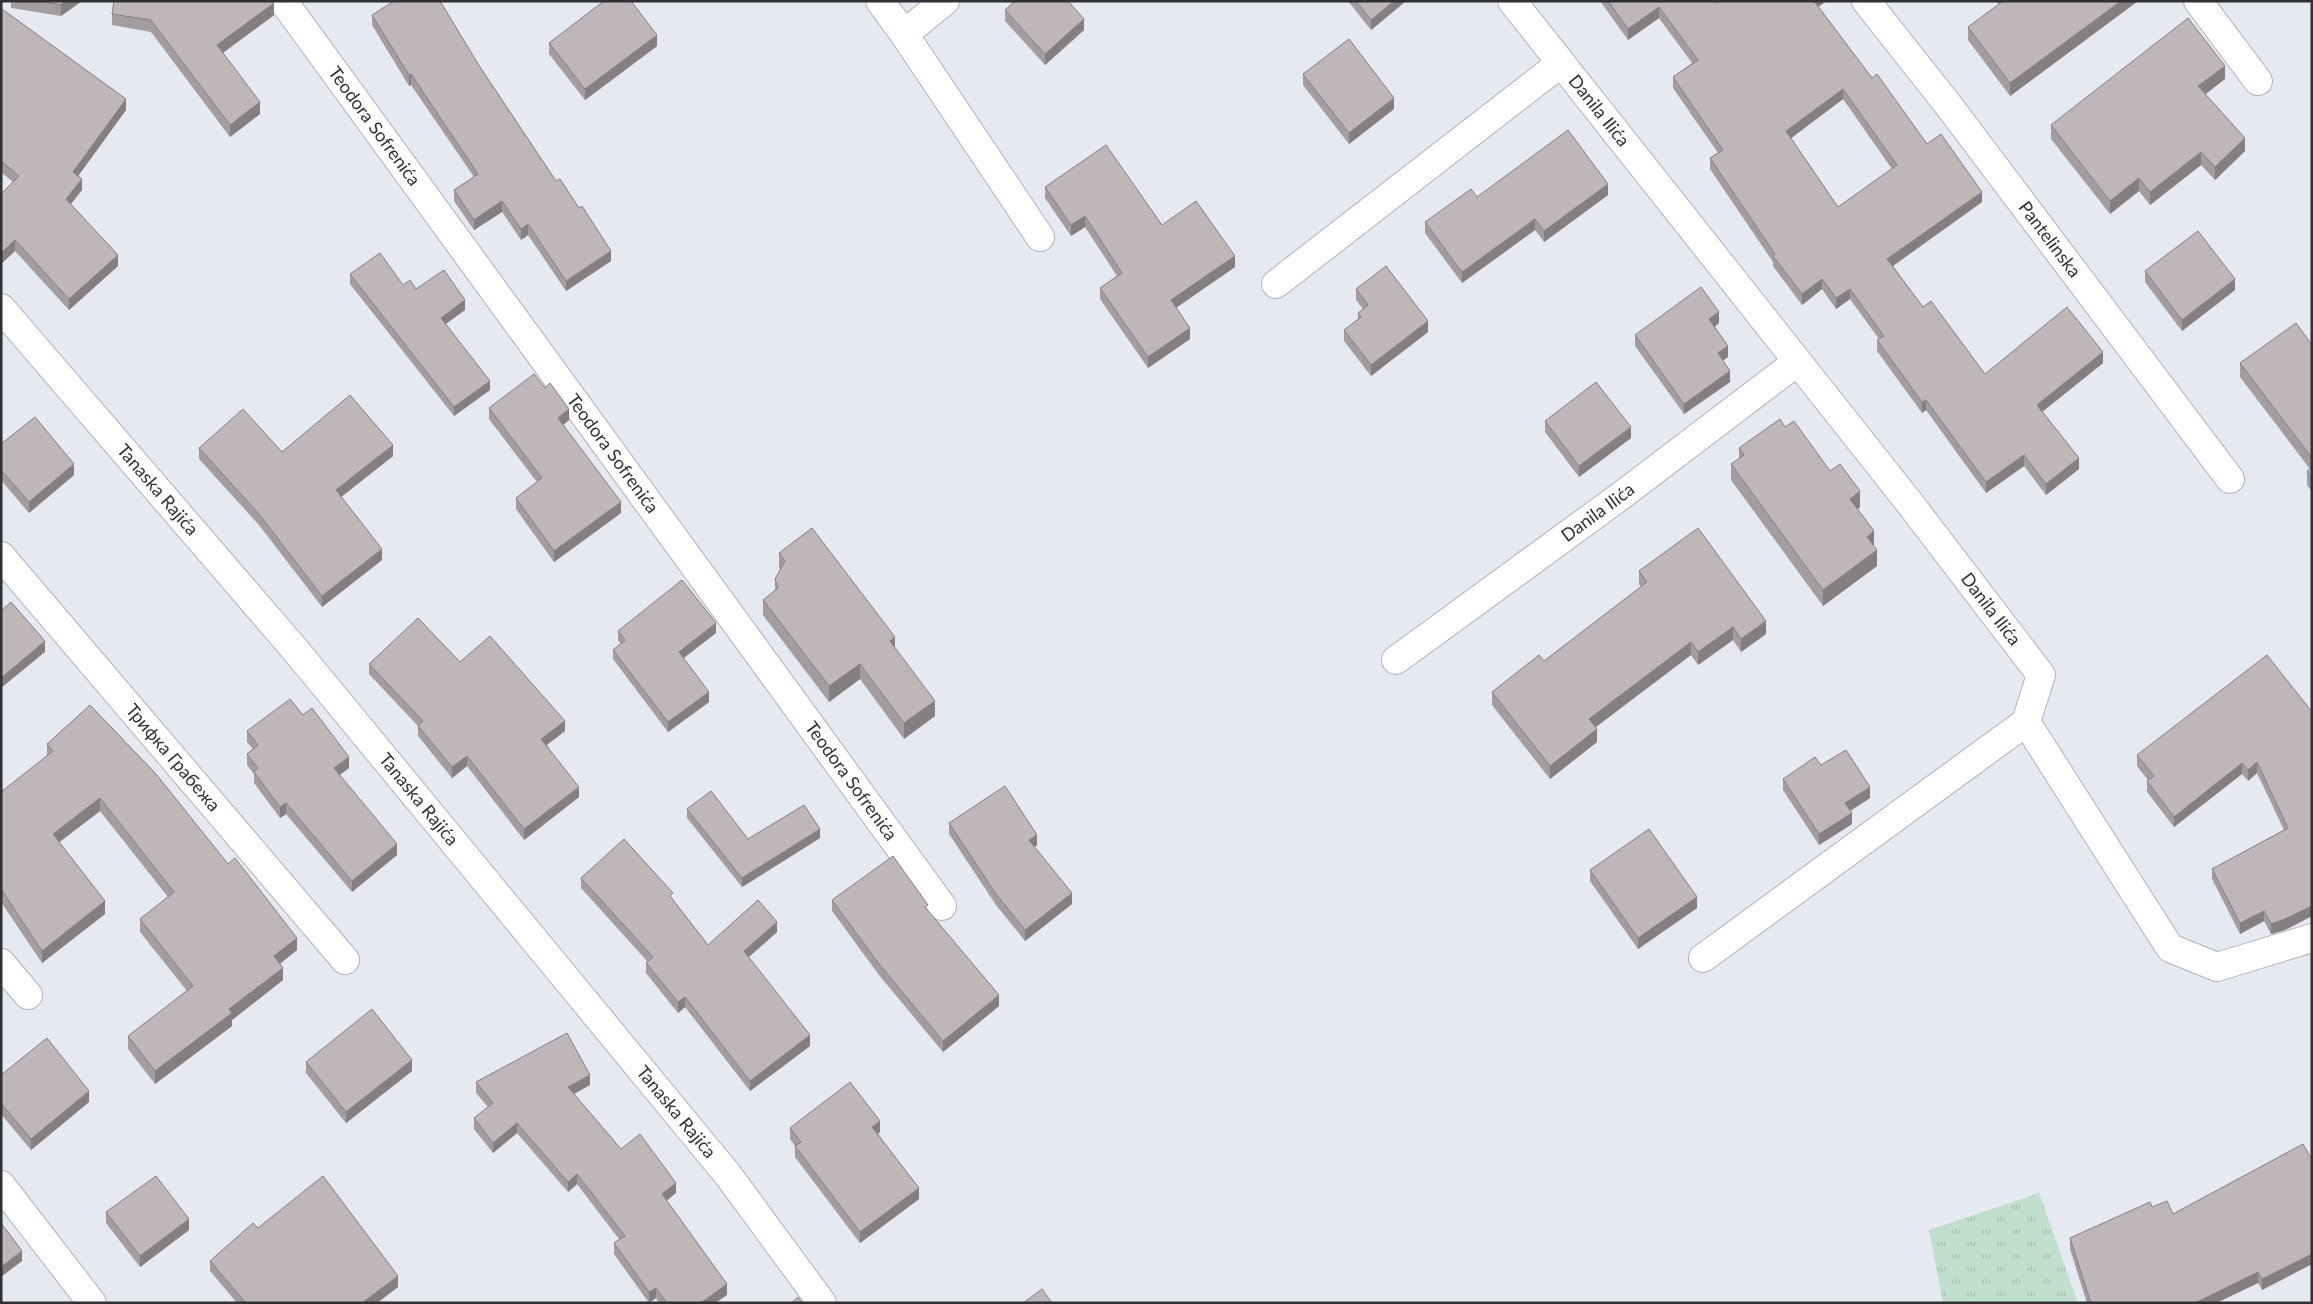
<svg xmlns="http://www.w3.org/2000/svg" width="2313" height="1304" viewBox="0 0 2313 1304" font-family="Lato,sans-serif">
	<defs>
		<pattern id="grass-tufts" width="24" height="20" patternUnits="userSpaceOnUse" patternTransform="scale(1.25)"><rect width="24" height="20" fill="#c0dfcc"/><path d="M3 7l-1-3M5 7V3M7 7l1-3M15 17l-1-3M17 17v-4M19 17l1-3" fill="none" stroke="#a5c0b0"/></pattern>
	</defs>
	<rect width="100%" height="100%" fill="#e6e9f1"/>
	<path fill="url(#grass-tufts)" d="M2039 1193 2078 1303H1943L1929 1230Z"/>
	<g fill="none" stroke-linecap="round" stroke-linejoin="round">
		<defs>
			<g id="minor">
				<path id="s1" d="M283 1 942 906"/>
				<path d="M880 1 904 34 1040 237"/>
				<path id="s2" d="M1512 1 1908 501 2041 675 2026 722 2170 948 2217 967 2312 938"/>
				<path id="s3" d="M1866 1 1949 106 2230 479"/>
				<path d="M2198 1 2258 81"/>
				<path d="M904 34 945 1"/>
				<path d="M1276 284 1561 63"/>
				<path id="s4" d="M1 308 297 652 728 1175 822 1303"/>
				<path id="s5" d="M1 556 345 960"/>
				<path id="s6" d="M1396 660 1618 498 1797 362"/>
				<path d="M1703 958 2026 722"/>
				<path d="M1 963 28 995"/>
				<path d="M1 1185 92 1303"/>
			</g>
		</defs>
		<use href="#minor" stroke="#b0b2b9" stroke-width="30"/>
		<use href="#minor" stroke="#fff" stroke-width="28"/>
	</g>
	<g fill="#a49da0" fill-rule="evenodd">
		<path d="M11 1H82L61 16 11 8Z"/>
		<path d="M1348 1H1406L1371 30Z"/>
		<path d="M1600 1H1716L1717 3 1825 1V2L1818 7 1872 78 1927 144 1982 202 1893 266 1923 307 1985 374 2103 363 2042 412 2079 469 2046 495 2024 466 1986 493 1926 410 1922 413 1877 351V340L1879 339 1850 299 1836 309 1822 289 1802 305 1773 266V262L1710 169V158L1718 153 1673 88V77L1692 63 1659 18 1628 40ZM1843 99 1892 169 1838 207 1791 138Z"/>
		<path d="M1996 1H2138L2010 96 1968 40V27L1999 5Z"/>
		<path d="M1 10 126 110 78 176 82 190 71 204 118 266 69 310 15 251 1 264V194L13 182 1 172Z"/>
		<path d="M1005 10 1084 30 1045 65 1005 21Z"/>
		<path d="M112 14 274 15 223 53 260 114 230 137 151 32 112 25Z"/>
		<path d="M372 15 480 67 556 181 611 261 566 291 528 235 521 240 502 212 474 230 454 201V190L474 177 411 85 409 86 372 25Z"/>
		<path d="M549 43 657 46 585 100 549 54Z"/>
		<path d="M1303 74 1394 109 1349 144 1303 85Z"/>
		<path d="M2225 79 2205 94 2245 151 2215 180 2201 165 2150 205 2139 191 2110 214 2051 139V125Z"/>
		<path d="M1045 187 1162 225 1235 267 1176 308 1190 339 1148 368 1100 299V288L1117 276 1085 227 1071 236 1045 198Z"/>
		<path d="M1608 195 1544 242 1535 230 1462 283 1425 233V222L1477 197Z"/>
		<path d="M2145 271 2235 290 2182 331 2145 282Z"/>
		<path d="M350 274 403 285 416 289 465 310 446 324 490 390 454 416 350 284Z"/>
		<path d="M1356 289 1428 332 1371 376 1344 341V330L1358 319V313L1363 309 1356 300Z"/>
		<path d="M1719 323 1715 327 1728 357 1723 360 1730 382 1684 414 1635 346V335Z"/>
		<path d="M2312 345V492L2307 485V471L2310 469 2240 377V363Z"/>
		<path d="M489 408 569 420 563 425 621 513 554 562 516 509V498L537 482 489 419Z"/>
		<path d="M1545 421 1631 438 1579 477 1545 432Z"/>
		<path d="M1785 427 1830 471 1860 507 1858 509 1874 546 1877 566 1823 606 1731 480V464L1739 459V448Z"/>
		<path d="M1 444 74 475 29 513 1 480Z"/>
		<path d="M199 448 282 452 393 456 341 497 382 560 322 607 259 525 199 459Z"/>
		<path d="M779 553 895 648 935 716 904 739 860 679 829 702 763 615V600L775 591V579L781 570 779 568Z"/>
		<path d="M1639 571 1766 634 1741 652 1733 640 1698 665 1691 655 1596 727 1597 742 1550 779 1492 705V692L1544 661 1641 587 1639 584Z"/>
		<path d="M618 631 716 633 684 658 709 702 668 732 613 659V650L621 644 618 640Z"/>
		<path d="M460 662 565 731 547 745 579 797 524 840 467 766 452 778 418 736V726L369 674V664Z"/>
		<path d="M2312 712V916L2285 930 2271 934 2264 921 2240 934 2212 879V869L2284 830 2257 773 2248 781 2242 774 2174 827 2147 792V781L2148 780 2137 766V755Z"/>
		<path d="M303 715 349 768 339 775 397 855 352 892 286 814 280 818 254 783V774L247 765V754L253 749 247 742V731Z"/>
		<path d="M47 744 297 950 280 964 283 980 232 1020V1026L155 1084 128 1049V1036L187 991 140 932V919L168 897 100 811 59 842 105 914 42 963 1 902V792L47 756Z"/>
		<path d="M1821 765 1870 798 1850 811 1852 824 1819 845 1783 790V779Z"/>
		<path d="M687 809 748 839 820 838 742 887 687 818Z"/>
		<path d="M949 823 1037 845 1034 847 1072 904 1025 941 996 905 949 834Z"/>
		<path d="M1590 870 1697 908 1638 949 1590 881Z"/>
		<path d="M581 878 673 900 708 945 777 932 749 957 810 1046 750 1091 685 1007 678 1013 646 973V963L647 961 581 888Z"/>
		<path d="M832 900 928 911 999 1006 943 1052 879 975 832 911Z"/>
		<path d="M306 1062 412 1071 346 1123 306 1073Z"/>
		<path d="M1 1075 89 1102 31 1150 1 1114Z"/>
		<path d="M476 1082 590 1085 574 1094 621 1149 676 1193 666 1201 727 1295 715 1303H659L656 1298 649 1303 614 1254V1243L619 1239 577 1184 568 1192 517 1133 493 1153 474 1129V1118L488 1107 476 1093Z"/>
		<path d="M790 1128 880 1132 878 1133 919 1199 860 1243 795 1157V1146L790 1139Z"/>
		<path d="M2312 1160V1264L2262 1290 2258 1283 2216 1303H2087L2070 1249V1238L2152 1207 2173 1214Z"/>
		<path d="M106 1212 189 1230 140 1267 106 1223Z"/>
		<path d="M258 1228 398 1287 377 1303H237L210 1271V1261Z"/>
	</g>
	<g fill="#867f82">
		<path d="M65 1H82L61 16V5Z"/>
		<path d="M1394 1H1406L1371 30V20Z"/>
		<path d="M1813 1H1825V2L1813 11Z"/>
		<path d="M2121 1H2138L2010 96V83Z"/>
		<path d="M274 3V15L217 57V45Z"/>
		<path d="M1659 7V18L1628 40V29Z"/>
		<path d="M1084 19V30L1045 65V54Z"/>
		<path d="M657 35V46L585 100V89Z"/>
		<path d="M2225 66V79L2198 100V86Z"/>
		<path d="M411 74V85L409 86V75Z"/>
		<path d="M1843 89V99L1786 142V131Z"/>
		<path d="M1394 98V109L1349 144V133Z"/>
		<path d="M126 99V110L73 183V172Z"/>
		<path d="M260 102V114L230 137V125Z"/>
		<path d="M2245 138V151L2215 180V167Z"/>
		<path d="M2201 152V165L2150 205V192Z"/>
		<path d="M2139 178V191L2110 214V201Z"/>
		<path d="M82 179V190L66 210V199Z"/>
		<path d="M1608 184V195L1544 242V231Z"/>
		<path d="M1982 192V202L1887 270V259Z"/>
		<path d="M502 201V212L474 230V220Z"/>
		<path d="M1085 216V227L1071 236V225Z"/>
		<path d="M1535 219V230L1462 283V272Z"/>
		<path d="M528 224V235L521 240V229Z"/>
		<path d="M15 240V251L1 264V253Z"/>
		<path d="M611 251V261L566 291V281Z"/>
		<path d="M118 255V266L69 310V299Z"/>
		<path d="M1235 256V267L1171 311V300Z"/>
		<path d="M1822 279V289L1802 305V294Z"/>
		<path d="M2235 279V290L2182 331V320Z"/>
		<path d="M1850 289V299L1836 309V298Z"/>
		<path d="M465 300V310L441 327V318Z"/>
		<path d="M1719 312V323L1709 330V319Z"/>
		<path d="M1428 321V332L1371 376V365Z"/>
		<path d="M1190 328V339L1148 368V357Z"/>
		<path d="M1728 346V357L1718 364V353Z"/>
		<path d="M2103 352V363L2037 416V405Z"/>
		<path d="M1730 371V382L1684 414V404Z"/>
		<path d="M490 381V390L454 416V407Z"/>
		<path d="M1926 400V410L1922 413V402Z"/>
		<path d="M569 409V420L558 429V418Z"/>
		<path d="M1631 427V438L1579 477V466Z"/>
		<path d="M393 445V456L336 501V490Z"/>
		<path d="M2024 455V466L1986 493V482Z"/>
		<path d="M2079 458V469L2046 495V484Z"/>
		<path d="M74 464V475L29 513V502Z"/>
		<path d="M1860 491V507L1850 515V499Z"/>
		<path d="M621 502V513L554 562V551Z"/>
		<path d="M1874 531V547L1867 537Z"/>
		<path d="M382 549V560L322 607V596Z"/>
		<path d="M1877 550V566L1823 606V590Z"/>
		<path d="M1766 621V634L1741 652V639Z"/>
		<path d="M716 623V633L679 661V652Z"/>
		<path d="M1733 627V640L1698 665V652Z"/>
		<path d="M895 637V652L890 641Z"/>
		<path d="M45 641V652L1 688V678Z"/>
		<path d="M1691 642V655L1589 732V719Z"/>
		<path d="M860 664V679L829 702V686Z"/>
		<path d="M709 692V702L668 732V722Z"/>
		<path d="M935 701V716L904 739V723Z"/>
		<path d="M565 721V731L541 749V739Z"/>
		<path d="M1597 729V742L1550 779V766Z"/>
		<path d="M467 756V766L452 778V767Z"/>
		<path d="M349 757V768L334 779V768Z"/>
		<path d="M2257 762V773L2248 781V770Z"/>
		<path d="M2242 763V774L2174 827V817Z"/>
		<path d="M579 787V797L524 840V829Z"/>
		<path d="M1870 787V798L1845 814V803Z"/>
		<path d="M100 798V811L53 847V834Z"/>
		<path d="M286 803V814L280 818V807Z"/>
		<path d="M1852 813V824L1819 845V834Z"/>
		<path d="M820 829V838L742 887V878Z"/>
		<path d="M1037 835V845L1029 851V840Z"/>
		<path d="M397 844V855L352 892V881Z"/>
		<path d="M1072 893V904L1025 941V930Z"/>
		<path d="M1697 897V908L1638 949V938Z"/>
		<path d="M105 901V914L42 963V951Z"/>
		<path d="M2312 906V916L2285 930 2271 934V924Z"/>
		<path d="M2264 911V921L2240 934V923Z"/>
		<path d="M777 922V932L744 961V951Z"/>
		<path d="M297 938V950L274 968V956Z"/>
		<path d="M283 968V980L232 1020V1026L155 1084V1071L229 1009Z"/>
		<path d="M999 995V1006L943 1052V1041Z"/>
		<path d="M685 997V1007L678 1013V1002Z"/>
		<path d="M810 1035V1046L750 1091V1081Z"/>
		<path d="M412 1060V1071L346 1123V1112Z"/>
		<path d="M590 1075V1085L568 1097V1087Z"/>
		<path d="M89 1091V1102L31 1150V1139Z"/>
		<path d="M880 1121V1132L872 1138V1127Z"/>
		<path d="M517 1123V1133L493 1153V1143Z"/>
		<path d="M577 1174V1184L568 1192V1182Z"/>
		<path d="M676 1183V1193L662 1204V1194Z"/>
		<path d="M919 1188V1199L860 1243V1232Z"/>
		<path d="M189 1219V1230L140 1267V1256Z"/>
		<path d="M22 1251V1261L1 1277V1267Z"/>
		<path d="M2312 1254V1264L2262 1290V1279Z"/>
		<path d="M2258 1272V1283L2216 1303H2195Z"/>
		<path d="M398 1276V1287L377 1303H362Z"/>
		<path d="M727 1284V1295L715 1303H701Z"/>
		<path d="M656 1288V1298L649 1303V1292Z"/>
	</g>
	<g fill="#bfb6ba" stroke="#867f82" fill-rule="evenodd">
		<path d="M41 1H65L61 5Z"/>
		<path d="M114 1H273L274 3 217 45 260 102 230 125 151 20 112 14Z"/>
		<path d="M394 1H440L480 67 556 181 560 179 579 208 582 206 611 251 566 281 528 224 521 229 502 201 474 220 454 190 478 174 411 74 409 75 372 15Z"/>
		<path d="M604 1H631L657 35 585 89 549 43Z"/>
		<path d="M1015 1H1068L1084 19 1045 54 1005 10Z"/>
		<path d="M1356 1H1394L1371 20Z"/>
		<path d="M1608 1H1716L1717 3 1719 1H1814L1872 78 1877 74 1927 144 1941 134 1982 192 1887 259 1923 307 1931 301 1985 374 2067 307 2103 352 2037 405 2079 458 2046 484 2024 455 1986 482 1926 400 1922 402 1877 340 1884 336 1850 289 1836 298 1822 279 1802 294 1773 256 1775 254 1710 158 1723 150 1673 77 1698 60 1659 7 1628 29ZM1843 89 1897 165 1838 207 1786 131Z"/>
		<path d="M2003 1H2121L2010 83 1968 27Z"/>
		<path d="M2 9 126 99 73 172 82 179 66 199 118 255 69 299 15 240 1 253V194L19 176 1 161V10Z"/>
		<path d="M2188 18 2225 66 2198 86 2245 138 2215 167 2201 152 2150 192 2139 178 2110 201 2051 125Z"/>
		<path d="M1349 39 1394 98 1349 133 1303 74Z"/>
		<path d="M1568 130 1608 184 1544 231 1535 219 1462 272 1425 222 1471 189 1477 197Z"/>
		<path d="M1106 145 1162 225 1196 201 1235 256 1171 300 1190 328 1148 357 1100 288 1122 273 1085 216 1071 225 1045 187Z"/>
		<path d="M2198 231 2235 279 2182 320 2145 271Z"/>
		<path d="M380 253 403 285 410 280 416 289 444 270 465 300 441 318 490 381 454 407 350 274Z"/>
		<path d="M1386 266 1428 321 1371 365 1344 330 1361 317 1358 313 1368 305 1356 289Z"/>
		<path d="M1701 287 1719 312 1709 319 1728 346 1718 353 1730 371 1684 404 1635 335Z"/>
		<path d="M2296 323 2312 345V458L2240 363Z"/>
		<path d="M534 374 545 388 550 383 569 409 558 418 621 502 554 551 516 498 542 478 489 408Z"/>
		<path d="M1596 382 1631 427 1579 466 1545 421Z"/>
		<path d="M350 395 393 445 336 490 382 549 322 596 259 514 199 448 243 409 282 452Z"/>
		<path d="M35 417 74 464 29 502 1 470V444Z"/>
		<path d="M1780 419 1785 427 1794 421 1830 471 1840 464 1860 491 1850 499 1874 531 1867 537 1877 550 1823 590 1731 464 1744 455 1739 448Z"/>
		<path d="M2312 467V478L2307 471Z"/>
		<path d="M812 528 895 637 890 641 935 701 904 723 860 664 829 686 763 600 778 588 775 579 785 561 779 553Z"/>
		<path d="M1698 528 1766 621 1741 639 1733 627 1698 652 1691 642 1589 719 1597 729 1550 766 1492 692 1539 655 1544 661 1647 582 1639 571Z"/>
		<path d="M682 580 716 623 679 652 709 692 668 722 613 650 625 640 618 631Z"/>
		<path d="M11 602 45 641 1 678V611Z"/>
		<path d="M418 618 460 662 490 636 565 721 541 739 579 787 524 829 467 756 452 767 418 726 423 721 369 664Z"/>
		<path d="M2267 655 2312 712V906L2285 919 2271 924 2264 911 2240 923 2212 869 2288 828 2257 762 2248 770 2242 763 2174 817 2147 781 2154 776 2137 755Z"/>
		<path d="M290 699 303 715 312 708 349 757 334 768 397 844 352 881 286 803 280 807 254 772 258 768 247 754 258 745 247 731Z"/>
		<path d="M90 705 156 774 228 864 235 858 297 938 274 956 283 968 229 1009 232 1013 155 1071 128 1036 193 986 140 919 174 892 100 798 53 834 105 901 42 951 1 889V792L53 751 47 744Z"/>
		<path d="M1846 750 1870 787 1845 803 1852 813 1819 834 1783 779 1815 757 1821 765Z"/>
		<path d="M1005 786 1037 835 1029 840 1072 893 1025 930 996 894 949 823Z"/>
		<path d="M711 791 748 839 804 805 820 829 742 878 687 809Z"/>
		<path d="M1649 829 1697 897 1638 938 1590 870Z"/>
		<path d="M624 839 673 893 670 896 708 945 758 900 777 922 744 951 810 1035 750 1081 685 997 678 1002 646 963 653 957 581 878Z"/>
		<path d="M893 856 928 905 925 907 999 995 943 1041 879 964 832 900Z"/>
		<path d="M372 1009 412 1060 346 1112 306 1062Z"/>
		<path d="M567 1033 590 1075 568 1087 621 1149 640 1134 676 1183 662 1194 727 1284 701 1303H667L656 1288 649 1292 614 1243 625 1236 577 1174 568 1182 517 1123 493 1143 474 1118 493 1103 476 1082Z"/>
		<path d="M47 1038 89 1091 31 1139 1 1103V1075Z"/>
		<path d="M850 1082 880 1121 872 1127 919 1188 860 1232 795 1146 801 1142 790 1128Z"/>
		<path d="M2303 1144 2312 1160V1254L2262 1279 2258 1272 2195 1303H2091L2070 1238 2150 1202 2152 1207 2167 1201 2173 1214Z"/>
		<path d="M156 1176 189 1219 140 1256 106 1212Z"/>
		<path d="M323 1176 398 1276 362 1303H246L210 1261 253 1223 258 1228Z"/>
		<path d="M1 1223 22 1251 1 1267Z"/>
		<path d="M1042 1289 1052 1303H1023Z"/>
		<path d="M798 1297 802 1303H791Z"/>
	</g>
	<g text-anchor="middle" stroke-width="5" stroke-linejoin="round" paint-order="stroke">
		<g font-size="18" fill="#303133" stroke="#e6e9f1">
			<text dy="6" stroke="none"><textPath href="#s2" startOffset="140">Danila Ilića</textPath></text>
			<text dy="6" stroke="none"><textPath href="#s1" startOffset="155">Teodora Sofrenića</textPath></text>
			<text dy="6" stroke="none"><textPath href="#s3" startOffset="301">Pantelinska</textPath></text>
			<text dy="6" stroke="none"><textPath href="#s1" startOffset="560">Teodora Sofrenića</textPath></text>
			<text dy="6" stroke="none"><textPath href="#s4" startOffset="240">Tanaska Rajića</textPath></text>
			<text dy="6" stroke="none"><textPath href="#s6" startOffset="250">Danila Ilića</textPath></text>
			<text dy="6" stroke="none"><textPath href="#s2" startOffset="774">Danila Ilića</textPath></text>
			<text dy="6" stroke="none"><textPath href="#s5" startOffset="265">Трифка Грабежа</textPath></text>
			<text dy="6" stroke="none"><textPath href="#s1" startOffset="965">Teodora Sofrenića</textPath></text>
			<text dy="6" stroke="none"><textPath href="#s4" startOffset="645">Tanaska Rajića</textPath></text>
			<text dy="6" stroke="none"><textPath href="#s4" startOffset="1050">Tanaska Rajića</textPath></text>
		</g>
	</g>
	<rect width="2313" height="1304" fill="none" stroke="#303133" stroke-width="5"/>
</svg>
